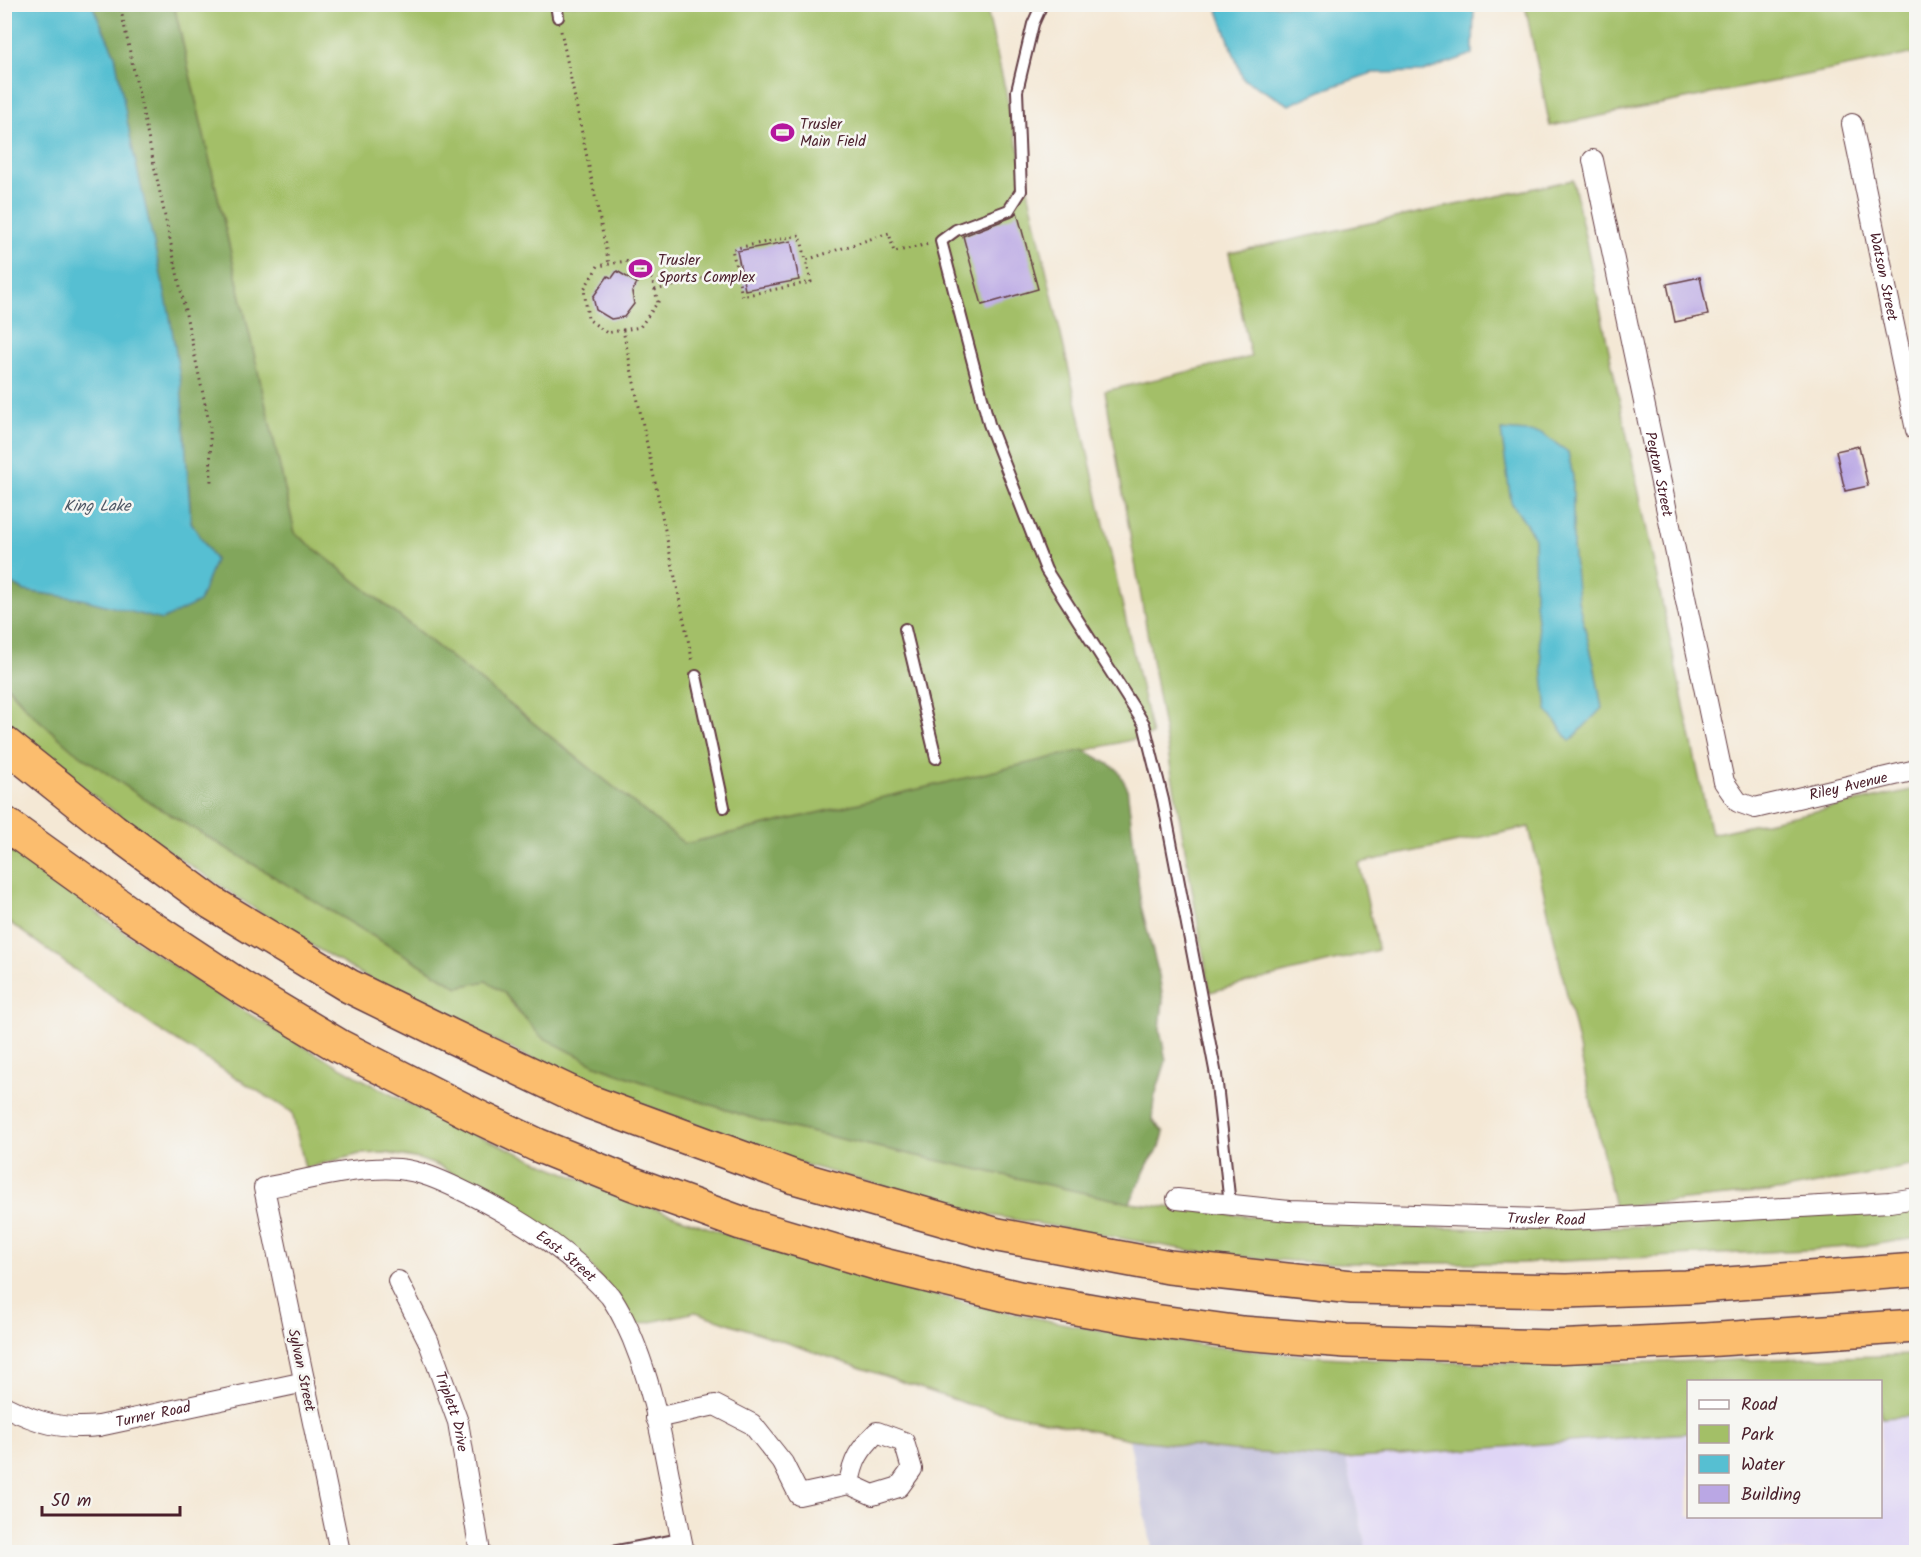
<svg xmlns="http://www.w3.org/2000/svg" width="1921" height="1557" viewBox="0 0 1921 1557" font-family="Kalam,sans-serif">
	<rect width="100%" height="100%" fill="#f6f6f2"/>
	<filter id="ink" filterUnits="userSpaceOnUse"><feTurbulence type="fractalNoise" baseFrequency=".0167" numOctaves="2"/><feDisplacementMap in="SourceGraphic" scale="12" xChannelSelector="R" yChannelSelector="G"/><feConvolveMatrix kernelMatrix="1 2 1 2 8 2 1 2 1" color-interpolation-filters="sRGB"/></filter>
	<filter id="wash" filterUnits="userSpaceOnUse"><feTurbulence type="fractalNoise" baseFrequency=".008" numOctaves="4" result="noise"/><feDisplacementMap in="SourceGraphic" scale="24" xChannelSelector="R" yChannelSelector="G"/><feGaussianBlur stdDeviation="1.35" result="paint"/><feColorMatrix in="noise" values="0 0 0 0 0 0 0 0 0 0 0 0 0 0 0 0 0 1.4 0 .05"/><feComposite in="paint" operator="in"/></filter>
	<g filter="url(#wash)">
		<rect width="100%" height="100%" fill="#f4e8d5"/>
		<path fill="#dfd5f5" d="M1916 1416V1552H1367L1346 1459 1688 1433V1516H1880L1881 1418Z"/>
		<path fill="#c3c1db" d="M1129 1439 1232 1451 1346 1459 1367 1552H1153Z"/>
		<g fill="#a3bf67" stroke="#766f49" stroke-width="1.5">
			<path d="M174 5H986L1152 735 685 844 295 533Z"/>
			<path d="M1525 5H1916V53L1550 126Z"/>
			<path d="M1573 180 1711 834 1916 789V1165L1786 1190 1615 1207 1529 827 1359 863 1378 950 1210 992 1105 391 1251 357 1229 253Z"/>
			<path d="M4 683 31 713 73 750 146 800 458 987 486 981 504 993 521 1015 596 1065 667 1091 765 1122 1130 1203 1265 1218 1401 1227 1525 1230 1642 1226 1916 1207V1238L1872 1245 1808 1250 1520 1263H1327L1261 1259 1199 1252 983 1214 785 1159 567 1076 373 981 292 934 209 878 145 835 5 728Z"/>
			<path d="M4 844C128 939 259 1027 398 1098 437 1118 478 1136 519 1153 773 1265 1048 1338 1325 1357 1522 1370 1719 1360 1916 1355V1416L1881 1418 1880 1382H1688V1433L1346 1459 1232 1451 1129 1439 967 1404 696 1312 637 1325 587 1261 557 1235 441 1167 419 1159 386 1153 360 1154 305 1168 292 1112 154 1027 5 919Z"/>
		</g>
		<path fill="#82a65c" stroke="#666244" stroke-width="1.5" d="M92 5H174L295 533 685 844 1084 750 1117 769 1127 787 1141 906 1159 975 1163 1000 1160 1029 1166 1061 1154 1099 1152 1120 1164 1132 1160 1147 1148 1164 1130 1203 765 1122 667 1091 596 1065 540 1036 504 993 486 981 458 987 146 800 73 750 31 713 5 683 4 580 25 591 82 599 215 560 191 522 188 474 115 55Z"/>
		<g fill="#56bfd2" stroke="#506f7e" stroke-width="1.5">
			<path d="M5 4 92 5 115 55 132 146 169 311 181 384 191 522 215 560 199 602 162 620 82 599 25 591 5 580Z"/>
			<path d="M1216 5H1474L1473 54 1423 72 1372 73 1323 90 1289 105 1243 79Z"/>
			<path d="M1501 430 1541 433 1568 452 1573 477V546L1578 601 1594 664 1602 708 1570 741 1547 710 1535 603 1534 536 1511 502Z"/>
		</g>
		<g id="blocks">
			<g fill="#baa7e4">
				<path d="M1017 212 1038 289 982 305 963 236 1012 217Z"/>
				<path d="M791 241 799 280 745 290 737 251Z"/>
				<path d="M617 271 637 283 632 292 634 304 624 317 611 319 596 310 593 297 608 276 612 278Z"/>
				<path d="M1700 277 1708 315 1675 322 1667 284Z"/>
				<path d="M1859 446 1868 486 1845 491 1836 451Z"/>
			</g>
		</g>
	</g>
	<g filter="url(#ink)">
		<use href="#blocks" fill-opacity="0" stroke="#643d44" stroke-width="1.5"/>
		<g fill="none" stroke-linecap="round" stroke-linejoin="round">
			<defs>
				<g id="service">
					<path d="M556 4 558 17"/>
					<path d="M1042 4 1033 24 1017 91 1021 191 1009 210 956 230 941 241 989 424 1046 570 1144 724 1163 800 1216 1075 1230 1205"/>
					<path d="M905 629 936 758"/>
					<path d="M696 676 724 807"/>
					<path d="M612 1552 681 1539"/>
				</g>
				<g id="minor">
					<path id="s1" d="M1852 124 1916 430"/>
					<path id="s2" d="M1593 160 1724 782 1738 802 1755 808 1916 770"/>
					<path id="s3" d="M1177 1199 1289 1211 1570 1220 1890 1202 1916 1198"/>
					<path id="s4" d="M398 1281 428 1340 458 1422 480 1552"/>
					<path id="s5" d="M4 1406C38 1423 62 1430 99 1426L305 1382"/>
					<path d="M656 1418 715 1405 752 1424 783 1463 799 1495 849 1484 873 1495 899 1487 912 1469 904 1442 877 1432C859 1450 853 1460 849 1484"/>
					<path id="s6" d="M340 1552 264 1188C309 1180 353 1166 399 1169 420 1171 440 1180 459 1189 514 1215 569 1250 610 1296 615 1303 620 1312 624 1320 659 1391 667 1475 684 1552"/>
				</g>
				<g id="motorway">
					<path d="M4 743 113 830 212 903 349 986 451 1036 590 1102 794 1177 998 1235 1169 1267 1352 1287 1566 1291 1686 1287 1916 1270"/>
					<path d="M4 823 132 915 244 989 339 1046 478 1117 537 1145 631 1183 741 1223 879 1264 1019 1298 1139 1319 1242 1333 1346 1341 1553 1347 1705 1340 1916 1326"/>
				</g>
			</defs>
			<use href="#service" stroke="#643d44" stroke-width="14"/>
			<use href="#minor" stroke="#643d44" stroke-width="22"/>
			<use href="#motorway" stroke="#643d44" stroke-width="36"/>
			<g stroke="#643d44" stroke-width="3" stroke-dasharray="1.5 4.5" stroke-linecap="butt">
				<path d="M118 4 122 15 210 427 211 483"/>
				<path d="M561 31 609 264"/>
				<path d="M737 271 732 249 800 235 806 260"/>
				<path d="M655 290 737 271 742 296 811 282 806 260 889 233 894 252 929 244"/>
				<path d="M623 330 640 327 658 302 652 279 626 261 598 266 584 289 588 319 607 333 623 330 693 663"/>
			</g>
			<use href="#service" stroke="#fff" stroke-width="10"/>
			<use href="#minor" stroke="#fff" stroke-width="20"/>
			<use href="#motorway" stroke="#fbbd6e" stroke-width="33"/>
		</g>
	</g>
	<defs>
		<symbol id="stadium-bare" viewBox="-9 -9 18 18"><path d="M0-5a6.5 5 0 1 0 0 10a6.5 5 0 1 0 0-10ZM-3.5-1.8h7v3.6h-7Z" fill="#b5179e" stroke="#f6f6f2" stroke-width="2.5" paint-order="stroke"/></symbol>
	</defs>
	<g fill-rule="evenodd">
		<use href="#stadium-bare" x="766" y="116" width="33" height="33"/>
		<use href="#stadium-bare" x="624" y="252" width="33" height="33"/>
	</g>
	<g text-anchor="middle" stroke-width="5" stroke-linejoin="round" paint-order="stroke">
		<g font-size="15" fill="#4a1f2b" stroke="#f6f6f2" text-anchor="start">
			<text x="800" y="129">Trusler<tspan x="800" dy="17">Main Field</tspan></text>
			<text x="658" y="265">Trusler<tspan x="658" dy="17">Sports Complex</tspan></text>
		</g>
		<g font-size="15" fill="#4a1f2b" stroke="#f6f6f2">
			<text dy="5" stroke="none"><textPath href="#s1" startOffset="156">Watson Street</textPath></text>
			<text dy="5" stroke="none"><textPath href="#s2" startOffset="321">Peyton Street</textPath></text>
			<text dy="5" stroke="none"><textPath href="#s2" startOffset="774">Riley Avenue</textPath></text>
			<text dy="5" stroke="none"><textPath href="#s3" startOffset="370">Trusler Road</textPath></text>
			<text dy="5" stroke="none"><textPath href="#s6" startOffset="699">East Street</textPath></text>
			<text transform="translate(302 1370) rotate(78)" y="5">Sylvan Street</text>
			<text dy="5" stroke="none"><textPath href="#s4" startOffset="142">Triplett Drive</textPath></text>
			<text dy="5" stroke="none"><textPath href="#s5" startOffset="154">Turner Road</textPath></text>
		</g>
		<g font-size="16" font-style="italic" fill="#4e5765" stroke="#f6f6f2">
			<text x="97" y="511">King Lake</text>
		</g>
	</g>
	<rect width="1921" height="1557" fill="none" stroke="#f6f6f2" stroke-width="24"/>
	<rect x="1687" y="1380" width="195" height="138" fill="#f6f6f2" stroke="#b1a0a2" stroke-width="1.5"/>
	<rect x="1699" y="1400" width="30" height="9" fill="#ffffff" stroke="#b1a0a2" stroke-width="1.5"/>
	<text x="1741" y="1410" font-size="18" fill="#4a1f2b">Road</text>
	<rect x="1699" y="1425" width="30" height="18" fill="#a3bf67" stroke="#b1a0a2" stroke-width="1.5"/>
	<text x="1741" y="1440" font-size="18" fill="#4a1f2b">Park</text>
	<rect x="1699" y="1455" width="30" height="18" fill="#56bfd2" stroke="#b1a0a2" stroke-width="1.5"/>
	<text x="1741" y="1470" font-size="18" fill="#4a1f2b">Water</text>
	<rect x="1699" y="1485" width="30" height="18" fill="#baa7e4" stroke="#b1a0a2" stroke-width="1.5"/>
	<text x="1741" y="1500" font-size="18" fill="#4a1f2b">Building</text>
	<path d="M42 1506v9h138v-9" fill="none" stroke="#4a1f2b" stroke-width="3"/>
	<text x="51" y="1506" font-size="18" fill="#4a1f2b" stroke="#f6f6f2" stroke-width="4.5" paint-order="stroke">50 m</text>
</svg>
